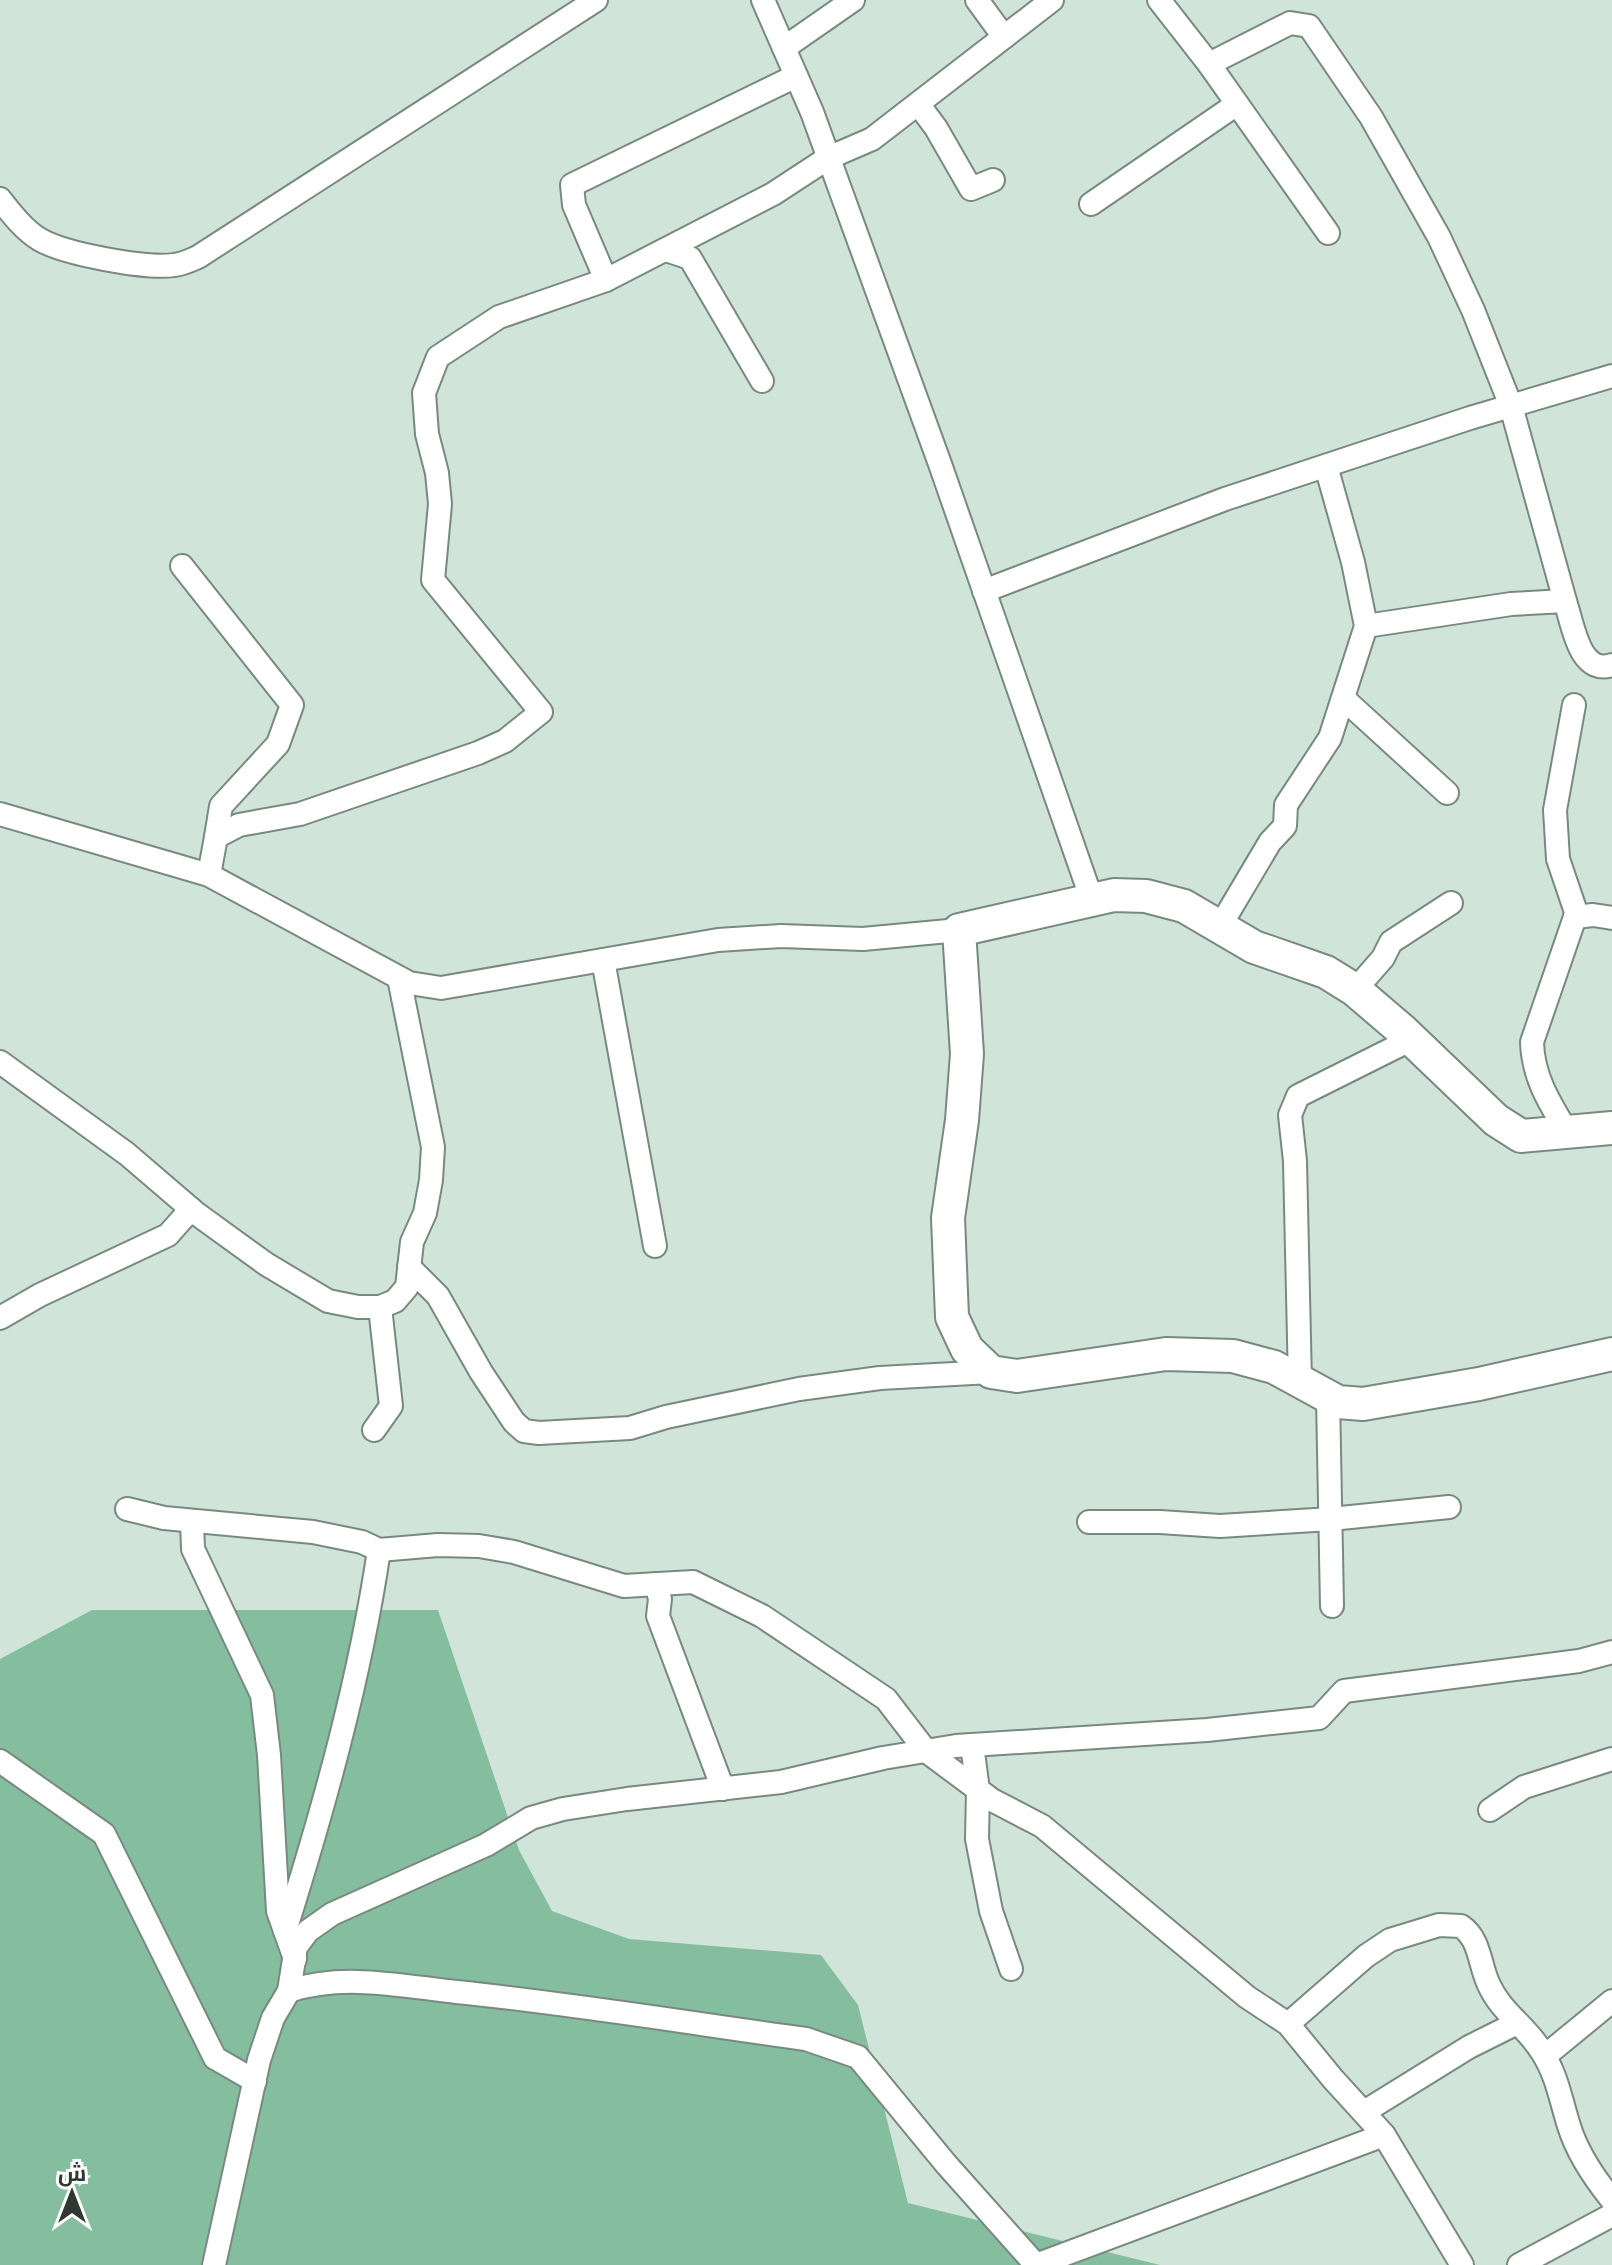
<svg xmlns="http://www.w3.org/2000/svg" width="1612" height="2265" viewBox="0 0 1612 2265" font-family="Manrope,Cairo,sans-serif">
	<rect width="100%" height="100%" fill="#d1e4d9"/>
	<path fill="#85be9f" d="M92 1610H438L519 1850 552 1911 629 1939 821 1955 858 2005 908 2203 1160 2265H0V1659Z"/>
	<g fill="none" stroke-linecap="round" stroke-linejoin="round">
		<defs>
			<g id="street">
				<path d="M763 0 812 112 940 464 1092 900"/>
				<path d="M977 0 1004 37"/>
				<path d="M1159 0 1209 64 1328 233"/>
				<path d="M784 48 853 0"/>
				<path d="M1209 64 1290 23 1309 26 1371 117 1439 237 1473 310 1511 406 1565 601"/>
				<path d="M919 105 936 128 971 189 993 180"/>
				<path d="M0 199C11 213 24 230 39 239 63 254 146 269 174 265 183 264 191 260 198 257L596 0"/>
				<path d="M1091 204 1237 104"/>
				<path d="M666 250 690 258 762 381"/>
				<path d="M606 280 574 205 572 185 796 76"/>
				<path d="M182 566 292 705 278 744 221 806 216 837"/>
				<path d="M984 591 1225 499 1470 418 1612 376"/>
				<path d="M1366 626 1511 604 1565 601C1573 624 1579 676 1612 665"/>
				<path d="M1344 699 1447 793"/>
				<path d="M0 814 209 875 409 983 441 988 718 940 781 936 863 939 959 930"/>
				<path d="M209 875 216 837 239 825 300 814 478 753 505 741 541 712 433 580 440 504 437 473 427 434 424 393 438 357 499 317 606 280 773 194 828 158 872 139 1052 0"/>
				<path d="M1575 917 1593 915 1612 918"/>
				<path d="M1219 928 1270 842 1285 826 1286 805 1330 738 1366 626 1353 562 1326 466"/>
				<path d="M603 960 655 1246"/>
				<path d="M1355 990 1383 958 1391 942 1451 903"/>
				<path d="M0 1062 127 1154 197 1214 266 1264 328 1301 358 1307H380L395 1301 407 1287 412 1242 425 1213 431 1180 433 1147 399 978"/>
				<path d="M1567 1132C1549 1102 1533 1077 1532 1042L1575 917 1576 912 1558 859 1555 810 1574 705"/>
				<path d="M409 1267 438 1296 481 1372 514 1422 524 1431 539 1433 630 1428 666 1417 799 1389 880 1378 991 1372"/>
				<path d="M0 1318 40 1295 168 1235 191 1209"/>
				<path d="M1300 1383 1295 1161 1290 1115 1298 1096 1412 1039"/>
				<path d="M1328 1397 1332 1606"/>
				<path d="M374 1430 391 1406 380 1307"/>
				<path d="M127 1509 164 1518 313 1532 362 1542 379 1550 438 1545 479 1546 514 1552 624 1586 693 1582 762 1616 886 1699 926 1751 992 1800 1042 1826 1247 1997 1288 2024 1333 2079 1384 2135 1462 2265"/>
				<path d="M192 1521 193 1549 262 1695 269 1755 278 1911 295 1959"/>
				<path d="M1089 1522H1160L1220 1526 1331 1519 1449 1507"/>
				<path d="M656 1584 660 1599 658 1616 723 1789"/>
				<path d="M972 1745 978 1790 977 1839 991 1911 1011 1969"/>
				<path d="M0 1761 104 1834 215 2058 255 2081"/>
				<path d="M1490 1810 1524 1787 1612 1759"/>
				<path d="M285 1931C324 1807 360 1679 379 1550"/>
				<path d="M289 1991 296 1947 308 1931 332 1914 486 1845 531 1818 563 1809 627 1799 781 1782 883 1758 956 1746 1207 1730 1319 1718 1344 1691 1579 1661 1612 1652"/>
				<path d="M1288 2024 1366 1956 1390 1940 1439 1925 1461 1926C1481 1940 1479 1965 1489 1985 1501 2012 1527 2027 1542 2052 1557 2075 1561 2101 1569 2126 1577 2152 1595 2179 1612 2200"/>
				<path d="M1545 2056 1612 2001"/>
				<path d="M1364 2112 1469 2047 1517 2023"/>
				<path d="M214 2265 259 2060 273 2018 289 1991C343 1973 402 1986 457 1992 574 2004 690 2023 806 2039L858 2057 946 2164 1036 2265"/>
				<path d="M1036 2265 1384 2135"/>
				<path d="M1519 2265 1612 2215"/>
			</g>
			<path id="secondary" d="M1612 1128 1521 1136 1496 1120 1403 1031 1355 990 1326 972 1254 947 1184 906 1146 896 1114 895 959 930 967 1054 962 1120 948 1218 952 1317 967 1349 991 1372 1017 1376 1166 1354 1233 1356 1274 1367 1338 1402 1363 1404 1479 1384 1612 1354"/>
		</defs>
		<use href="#street" stroke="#788a80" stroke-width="26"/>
		<use href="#secondary" stroke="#788a80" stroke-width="36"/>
		<use href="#street" stroke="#fff" stroke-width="22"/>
		<use href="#secondary" stroke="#fff" stroke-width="32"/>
	</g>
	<g transform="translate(72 2193)" stroke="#ffffff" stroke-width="6" paint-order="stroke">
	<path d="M0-6L14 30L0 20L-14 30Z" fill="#303834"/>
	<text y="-12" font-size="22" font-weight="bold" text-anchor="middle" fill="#303834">ش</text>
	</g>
</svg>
